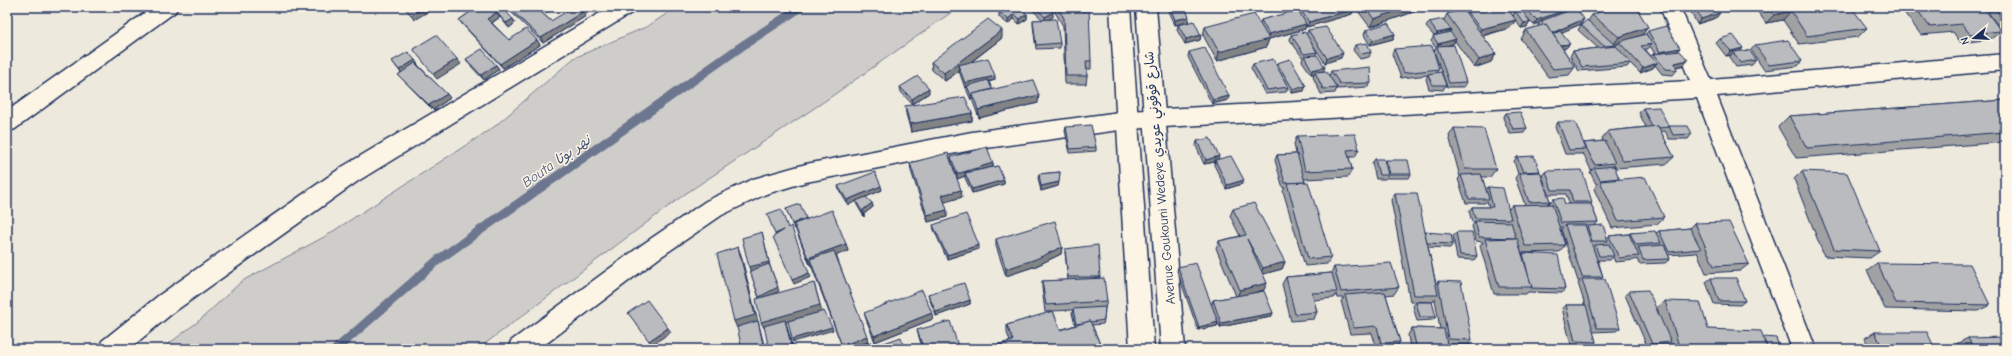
<svg xmlns="http://www.w3.org/2000/svg" width="2012" height="356" viewBox="0 0 2012 356" font-family="'Comic Neue','Playpen Sans Arabic',sans-serif">
	<rect width="100%" height="100%" fill="#eee9dd"/>
	<filter id="ink" filterUnits="userSpaceOnUse"><feTurbulence type="fractalNoise" baseFrequency=".025" numOctaves="2"/><feDisplacementMap in="SourceGraphic" scale="8" xChannelSelector="R" yChannelSelector="G"/><feConvolveMatrix kernelMatrix="1 2 1 2 8 2 1 2 1" color-interpolation-filters="sRGB"/></filter>
	<g filter="url(#ink)">
		<path fill="#cfcdca" stroke="#757e94" d="M677 7H959L825 101 685 194 478 349H162L200 320 242 281 324 237 494 127 574 58 648 26Z"/>
		<g fill="none" stroke-linecap="round" stroke-linejoin="round">
			<path stroke="#6c778f" stroke-width="9" d="M336 349 438 260 742 46 801 7"/>
			<defs>
				<g id="minor">
					<path d="M153 7H178L175 12 15 129 7 132V111Z"/>
					<path d="M610 7H636L633 12 358 181 174 312 129 349H99L102 341 158 296 342 167Z"/>
					<path d="M1660 7H1680L1711 80 2005 54V70L1717 96 1816 349H1792L1697 98 1127 129 972 150 806 182 766 194 722 215 659 258 539 349H508L511 341 643 244 706 201 753 179 806 164 972 132 1127 111 1690 81Z"/>
				</g>
				<g id="tertiary">
					<path d="M1110 7H1130L1154 349H1130Z"/>
					<path d="M1136 7H1156L1185 349H1161Z"/>
				</g>
			</defs>
			<use href="#minor" stroke="#1b2f5e" stroke-width="3"/>
			<use href="#tertiary" stroke="#1b2f5e" stroke-width="3"/>
			<use href="#minor" fill="#fcf5e5" fill-rule="evenodd"/>
			<use href="#tertiary" fill="#fcf5e5" fill-rule="evenodd"/>
		</g>
		<g fill="#a0a1a3" stroke="#1b2f5e" fill-rule="evenodd">
			<path d="M477 7H535L551 21 586 16 543 43 509 10 506 12 513 19 515 23 509 28 500 17 492 23 509 40H537L540 45 503 68 462 24 459 20Z"/>
			<path d="M538 7H555L545 13Z"/>
			<path d="M1029 7H1050L1053 17 1049 19 1060 43V48L1036 49 1033 25V20H1043Z"/>
			<path d="M1052 7H1080L1091 61V69H1087V76L1086 84H1065L1063 26Z"/>
			<path d="M1167 7H1185L1188 22 1175 25Z"/>
			<path d="M1355 7H1428L1370 27Z"/>
			<path d="M1460 7H1506L1513 16 1515 11H1518L1515 7H1574L1573 9 1581 24 1562 32 1566 48 1563 49 1575 67 1569 75 1548 77 1521 39 1526 30 1538 27V26L1539 23 1534 25 1529 21 1530 22 1527 27 1521 28 1515 20 1510 28 1483 36 1496 54 1491 62 1474 68 1455 41 1453 44 1448 46 1466 82 1464 87H1447L1434 51 1436 48 1431 41 1434 36 1426 27 1429 22 1444 20 1447 14 1457 11Z"/>
			<path d="M1688 7H1714L1716 18 1697 24Z"/>
			<path d="M1754 7H1801L1803 9 1867 28 1858 37 1799 44 1783 20 1766 23Z"/>
			<path d="M1900 7H1939L1941 9 2001 31 1991 39 1961 43 1953 32 1921 35Z"/>
			<path d="M1994 7H2005V35L1988 12Z"/>
			<path d="M1300 9H1354L1352 14 1307 27 1306 25 1305 29 1269 39 1266 47 1217 61 1203 35 1205 27 1260 24 1261 20 1299 12Z"/>
			<path d="M999 12 1027 14V19L1019 24 1014 19 1008 24 999 17Z"/>
			<path d="M1592 15 1648 27 1642 35 1630 39 1645 35 1648 31 1680 48 1677 51 1688 60 1684 65 1676 67 1677 70 1673 75 1662 74 1655 65 1653 68 1640 73 1630 63 1627 67 1579 71 1570 56 1573 51 1598 48 1578 30 1581 25 1588 21ZM1618 43 1616 46 1613 47 1614 44ZM1650 46 1655 54H1653L1651 56 1645 49H1648Z"/>
			<path d="M1178 25 1201 35 1200 40 1185 44 1177 30Z"/>
			<path d="M1308 30 1341 58 1325 63 1313 45 1317 52 1316 55 1323 71 1337 88 1335 93 1321 94 1313 77 1314 74H1311L1302 61 1303 58 1290 40 1291 35 1307 34Z"/>
			<path d="M1366 30 1395 34 1393 39 1370 45 1364 35Z"/>
			<path d="M1002 38 970 63 995 80 989 82 992 89 1038 103 979 118 973 102V99L971 100 967 91V87L965 88 959 71 945 81 932 70 931 62Z"/>
			<path d="M1720 39 1743 48 1740 51 1756 60 1752 65 1736 67 1729 57 1731 55 1726 56 1716 43Z"/>
			<path d="M1355 45 1371 52 1369 57 1360 59 1353 50Z"/>
			<path d="M1755 45 1802 61 1798 66 1764 70 1751 50Z"/>
			<path d="M1394 49 1439 69 1437 72 1446 85 1443 90 1429 89 1426 79 1428 75 1401 78 1392 54Z"/>
			<path d="M1189 52 1229 96 1228 100 1212 104 1188 57Z"/>
			<path d="M466 59 496 65 499 69 484 80 469 64Z"/>
			<path d="M415 60 418 65 450 98 433 110 398 75 401 73 392 61Z"/>
			<path d="M1277 63 1304 91 1292 93 1288 87 1286 92 1265 94 1251 68 1253 64 1277 65Z"/>
			<path d="M1331 71 1371 83 1368 87 1338 89 1329 76Z"/>
			<path d="M900 87 929 93 912 104 901 92Z"/>
			<path d="M2005 100V142L1796 158 1778 127 1789 116Z"/>
			<path d="M905 106 972 113V121L911 132 906 114Z"/>
			<path d="M1643 108 1669 127V126L1692 134 1688 139H1669L1665 131 1661 132 1674 157 1666 164 1616 168 1614 165 1613 166 1619 178 1618 179 1664 217 1657 224 1612 228 1594 189 1598 184H1596L1590 172 1593 169 1591 170 1583 153 1582 154H1565L1555 127 1558 122 1584 144V143L1603 141 1602 138 1608 131 1646 127 1639 113Z"/>
			<path d="M1506 113 1527 128 1524 133 1510 134 1503 118Z"/>
			<path d="M1066 127 1096 147V151L1070 153 1065 131Z"/>
			<path d="M1454 128 1496 169 1490 177H1482L1486 190 1488 187 1509 209 1512 205H1525L1515 178 1518 174 1514 161 1517 157 1540 171 1539 172 1550 201 1547 204H1549V203L1553 199 1565 204H1569L1566 194H1548L1542 175 1546 171 1592 202 1591 204 1598 222 1595 225 1607 238 1609 236 1629 234 1630 233H1656L1659 231 1690 228 1695 223 1749 264 1740 271 1706 273 1697 252 1696 253 1668 255 1670 259 1665 263 1639 264 1637 259 1635 260 1615 262 1613 257 1610 260H1598L1603 277 1601 279 1620 328 1616 331 1593 332 1596 342 1592 346 1571 345 1562 308 1566 305H1585L1578 283 1581 281H1578L1561 229 1563 227H1559L1565 245 1559 252 1521 253 1522 255 1523 253 1565 289 1562 293 1528 292 1526 294H1494L1480 246 1483 242 1476 241 1472 226 1475 222H1472L1469 211 1472 207H1489L1487 201 1485 203H1466L1458 179 1460 177 1449 136Z"/>
			<path d="M1297 136 1359 149 1355 157H1349L1352 169 1348 177 1304 179 1331 257 1327 264 1305 266 1283 191 1285 188H1283L1275 160 1277 155 1296 154 1294 144Z"/>
			<path d="M1197 141 1219 159 1242 184 1226 189 1214 165 1215 162 1204 164 1196 146Z"/>
			<path d="M951 157 993 163V167L1004 180V184L972 193 965 178V176L957 179 951 162Z"/>
			<path d="M1375 159 1385 163 1386 160 1411 174 1409 178H1387V177L1385 179H1376L1372 163Z"/>
			<path d="M910 163 962 197 944 202 947 217 928 222 911 171Z"/>
			<path d="M1802 171 1880 251 1870 258 1824 256 1794 179Z"/>
			<path d="M1060 172 1058 186 1041 191 1038 178 1039 174Z"/>
			<path d="M838 186 882 190 866 197 872 203 873 207 864 214V217L857 205 856 201 848 205 839 190Z"/>
			<path d="M1395 193 1425 232 1453 244 1450 248 1428 247 1436 284 1438 281 1472 340 1468 345 1493 349H1410L1408 335 1412 328 1440 329 1435 299 1433 302 1410 301 1391 200Z"/>
			<path d="M786 209 807 219 846 244 848 251 836 255 868 342 861 345 876 346 903 345 904 348 903 349H843L811 265H810L795 228H794Z"/>
			<path d="M1233 209 1285 262 1282 269 1263 274 1264 290 1258 292 1273 313 1271 317 1220 327 1218 323 1217 326 1198 330 1177 271 1178 267 1212 304 1213 300 1236 296 1216 248 1219 241 1240 236 1230 216Z"/>
			<path d="M933 225 979 249 947 259 934 230Z"/>
			<path d="M1456 232 1477 256 1474 260 1457 259 1453 236Z"/>
			<path d="M996 239 1062 247 1061 254 1036 266 1006 276 996 246Z"/>
			<path d="M1065 249 1100 277V278L1107 301 1105 308 1104 320 1103 324 1092 325 1102 349H991V347L1010 341 1007 333V325L1052 312H1045L1042 288V281L1068 280 1065 253ZM1073 310 1072 313 1075 325 1060 330 1053 311Z"/>
			<path d="M1877 263 1990 305 1978 311 1885 309 1867 270Z"/>
			<path d="M1334 267 1399 287 1394 294 1386 295 1400 342 1396 347 1399 349H1377L1372 333 1350 334 1341 301 1344 298H1337L1336 294 1334 298 1314 300 1317 312 1314 319 1291 321 1282 284 1286 277 1331 273Z"/>
			<path d="M1711 278 1745 301 1740 305 1714 304 1706 282Z"/>
			<path d="M1629 291 1659 314 1657 307 1665 301 1708 329 1763 337 1780 349H1670L1669 344 1667 346 1649 347V349H1601H1624L1627 346H1647L1625 295Z"/>
			<path d="M928 294 970 300V304L936 316 929 298Z"/>
			<path d="M1416 302 1436 317 1433 320 1417 321 1413 306Z"/>
			<path d="M864 313 933 319 875 342 866 319Z"/>
			<path d="M917 330 959 349 921 344Z"/>
			<path d="M1875 332 1935 349H1869L1865 338Z"/>
			<path d="M1968 338 2005 349H1959L1956 344Z"/>
		</g>
		<g fill="#828385" stroke="#1b2f5e">
			<path d="M425 7H428L431 10 414 20 411 15Z"/>
			<path d="M504 7H507L509 10 500 17 497 13 500 17 490 24 487 19Z"/>
			<path d="M544 7H555L545 13 542 9Z"/>
			<path d="M1407 7H1428L1370 27 1374 19Z"/>
			<path d="M1527 7H1536L1526 9 1524 12 1520 13 1523 8Z"/>
			<path d="M1574 7 1571 12 1541 21 1539 23 1534 25 1537 20Z"/>
			<path d="M1354 9 1352 14 1307 27 1309 22Z"/>
			<path d="M584 11 586 16 543 43 541 38Z"/>
			<path d="M1791 11 1783 20 1766 23 1774 15Z"/>
			<path d="M1053 12V17L1045 22V17Z"/>
			<path d="M1720 13 1716 18 1697 24 1701 19Z"/>
			<path d="M1014 14V19L1008 24V19Z"/>
			<path d="M1027 14V19L1019 24 1020 19Z"/>
			<path d="M1189 17 1188 22 1175 25V20Z"/>
			<path d="M513 19 515 23 509 28 506 23Z"/>
			<path d="M1584 19 1581 24 1551 37V34Z"/>
			<path d="M1516 20 1510 28 1476 37 1481 29Z"/>
			<path d="M1530 22 1527 27 1521 28 1524 23Z"/>
			<path d="M1306 24 1305 29 1269 39 1266 47 1217 61 1219 52 1268 39 1269 34Z"/>
			<path d="M1648 27 1642 35 1613 45 1619 37Z"/>
			<path d="M1002 30V38L960 70 958 65 959 71 945 81 944 73Z"/>
			<path d="M1451 30 1448 35 1435 38 1437 33Z"/>
			<path d="M1395 34 1393 39 1370 45 1373 40Z"/>
			<path d="M1201 35 1200 40 1185 44 1186 39Z"/>
			<path d="M1456 39 1453 44 1438 48 1437 47 1438 44Z"/>
			<path d="M537 40 540 45 503 68 500 64Z"/>
			<path d="M1570 44 1566 48 1555 51 1558 46Z"/>
			<path d="M1680 48 1676 53 1656 56 1660 52Z"/>
			<path d="M1743 48 1739 53 1733 52 1731 55 1726 56 1731 51Z"/>
			<path d="M1343 53 1341 58 1325 63 1327 58Z"/>
			<path d="M1496 54 1491 62 1474 68 1479 60Z"/>
			<path d="M457 59 461 64 437 79 433 74Z"/>
			<path d="M415 60 418 65 403 74 399 70Z"/>
			<path d="M1688 60 1684 65 1671 68 1675 63Z"/>
			<path d="M1657 63 1653 68 1640 73 1643 68Z"/>
			<path d="M496 65 499 69 484 80 481 75Z"/>
			<path d="M1325 67 1323 72H1315L1314 74H1311L1312 70Z"/>
			<path d="M995 76V80L967 87V86V87L965 88V83Z"/>
			<path d="M1306 86 1304 91 1292 93 1293 89Z"/>
			<path d="M929 88V93L912 104V99Z"/>
			<path d="M447 94 450 98 433 110 429 105Z"/>
			<path d="M971 95H973V99L971 100Z"/>
			<path d="M1039 95 1038 103 979 118 978 110Z"/>
			<path d="M1229 96 1228 100 1212 104 1213 100Z"/>
			<path d="M972 113V121L911 132 910 124Z"/>
			<path d="M1219 156 1218 161 1215 160V162L1204 164 1206 160Z"/>
			<path d="M993 163V167L965 173V176L957 179V174Z"/>
			<path d="M1004 180V184L972 193V189Z"/>
			<path d="M1244 180 1242 184 1226 189 1227 185Z"/>
			<path d="M1059 182 1058 186 1041 191V186Z"/>
			<path d="M881 186 882 190 848 205 847 200Z"/>
			<path d="M961 190 962 197 942 203V195Z"/>
			<path d="M872 203 873 207 864 214V217L863 213V210Z"/>
			<path d="M947 210V217L928 222 927 215Z"/>
			<path d="M806 218 795 228H794L792 224Z"/>
			<path d="M784 230 776 238 775 234Z"/>
			<path d="M762 232 763 236 770 266 779 291 760 301 749 267Z"/>
			<path d="M846 244 848 251 810 265 808 258Z"/>
			<path d="M979 245V249L947 259V255Z"/>
			<path d="M738 247 741 255 758 322 737 328 734 321Z"/>
			<path d="M1062 247 1061 254 1036 266 1006 276V269Z"/>
			<path d="M1285 262 1282 269 1260 275 1263 268Z"/>
			<path d="M809 273 811 277 794 284 792 280Z"/>
			<path d="M814 283 822 312 786 322 793 349H792L785 322 764 328 761 322Z"/>
			<path d="M1267 283 1264 290 1237 297 1240 290Z"/>
			<path d="M970 300V304L936 316V312Z"/>
			<path d="M932 313 933 319 875 342 874 336Z"/>
			<path d="M1273 313 1271 317 1220 327 1221 323Z"/>
			<path d="M758 321 765 349H764Z"/>
			<path d="M1218 322 1217 326 1198 330 1199 327Z"/>
			<path d="M832 327 833 330 793 342 792 339Z"/>
			<path d="M668 328 671 332 652 345 649 341Z"/>
			<path d="M867 336 868 342 851 349H843L842 346Z"/>
			<path d="M903 345 904 348 903 349H896Z"/>
		</g>
		<g fill="#babbbe" stroke="#1b2f5e">
			<path d="M404 7H425L411 15Z"/>
			<path d="M477 7H504L487 19 509 40 526 29 537 40 500 64 459 20Z"/>
			<path d="M508 7H535L551 21 574 7H579L584 11 541 38Z"/>
			<path d="M1006 7H1018L1027 14 1020 19 1014 14 1008 19 999 12Z"/>
			<path d="M1035 7H1050L1053 12 1045 17Z"/>
			<path d="M1057 7H1080L1083 12 1089 9 1091 61H1086L1087 76H1066L1064 18Z"/>
			<path d="M1170 7H1185L1189 17 1175 20Z"/>
			<path d="M1307 7H1352L1354 9 1309 22 1300 9Z"/>
			<path d="M1365 7H1407L1374 19Z"/>
			<path d="M1463 7H1506L1516 20 1481 29Z"/>
			<path d="M1530 7H1574L1537 20 1526 9Z"/>
			<path d="M1614 7H1636L1648 27 1619 37 1592 15Z"/>
			<path d="M1695 7H1714L1720 13 1701 19Z"/>
			<path d="M1768 7H1801L1803 9 1823 7H1851L1867 28 1807 36 1791 11 1774 15Z"/>
			<path d="M1915 7H1939L1941 9 1957 7H1983L2001 31 1970 34 1962 24 1930 27Z"/>
			<path d="M1994 7H2005V22Z"/>
			<path d="M1576 8 1584 19 1552 33 1546 24 1544 25 1541 21Z"/>
			<path d="M1463 9 1496 54 1479 60 1447 14Z"/>
			<path d="M504 10 513 19 506 23 497 13Z"/>
			<path d="M1298 10 1306 24 1269 34 1261 20Z"/>
			<path d="M1522 10 1530 22 1524 23 1515 11Z"/>
			<path d="M1254 14 1269 39 1219 52 1205 27Z"/>
			<path d="M988 19 1002 30 944 73 931 62Z"/>
			<path d="M1056 19 1060 43 1036 45 1033 20Z"/>
			<path d="M1443 19 1451 30 1437 33 1429 22Z"/>
			<path d="M1587 20 1615 45 1604 46 1581 25Z"/>
			<path d="M1194 21 1201 35 1186 39 1178 25Z"/>
			<path d="M1388 23 1395 34 1373 40 1366 30Z"/>
			<path d="M1546 24 1575 67 1553 69 1526 30Z"/>
			<path d="M1666 26 1680 48 1660 52 1648 31Z"/>
			<path d="M1326 27 1343 53 1327 58 1308 30Z"/>
			<path d="M1560 31 1570 44 1560 45 1553 34Z"/>
			<path d="M1305 32 1317 52 1304 54 1291 35Z"/>
			<path d="M1450 32 1456 39 1438 44 1433 36Z"/>
			<path d="M1646 34 1652 44 1641 46 1657 63 1643 68 1619 42Z"/>
			<path d="M436 35 457 59 433 74 413 49Z"/>
			<path d="M1733 35 1743 48 1731 51 1720 39Z"/>
			<path d="M1788 40 1802 61 1769 65 1755 45Z"/>
			<path d="M1367 43 1371 52 1362 54 1355 45Z"/>
			<path d="M1454 45 1466 82 1449 83 1437 46Z"/>
			<path d="M1432 46 1439 69 1404 73 1394 49Z"/>
			<path d="M1616 46 1631 63 1582 67 1573 51Z"/>
			<path d="M1205 48 1229 96 1213 100 1189 52Z"/>
			<path d="M482 49 496 65 481 75 466 59Z"/>
			<path d="M1749 50 1756 60 1740 63 1733 52Z"/>
			<path d="M1680 51 1688 60 1675 63 1677 70 1666 69 1653 54Z"/>
			<path d="M408 52 415 60 399 70 392 61Z"/>
			<path d="M1317 55 1325 67 1312 70 1304 56Z"/>
			<path d="M988 58 995 76 965 83 958 65Z"/>
			<path d="M1273 59 1288 87 1267 90 1253 64Z"/>
			<path d="M1290 59 1306 86 1293 89 1277 63Z"/>
			<path d="M415 63 447 94 429 105 398 75Z"/>
			<path d="M1370 67 1371 83 1340 84 1331 71Z"/>
			<path d="M1326 71 1337 88 1323 89 1315 72Z"/>
			<path d="M1441 72 1446 85H1432L1428 74Z"/>
			<path d="M918 76 929 88 912 99 900 87Z"/>
			<path d="M988 80 992 89 973 94 971 95 967 86Z"/>
			<path d="M1033 80 1039 95 978 110 973 94Z"/>
			<path d="M965 97 972 113 910 124 905 106Z"/>
			<path d="M2005 100V132L1807 148 1789 116Z"/>
			<path d="M1659 107 1669 127 1659 128 1658 126 1652 127 1643 108Z"/>
			<path d="M1520 112 1527 128 1513 129 1506 113Z"/>
			<path d="M1558 122H1575L1586 149 1569 150Z"/>
			<path d="M1091 125 1096 147 1070 149 1066 127Z"/>
			<path d="M1658 126 1674 157 1623 161 1608 131Z"/>
			<path d="M1669 126H1688L1692 134 1673 135Z"/>
			<path d="M1454 128 1484 129 1496 169H1465Z"/>
			<path d="M1355 134 1359 149 1347 150 1352 169 1305 171 1297 136Z"/>
			<path d="M1210 138 1219 156 1206 160 1197 141Z"/>
			<path d="M1605 141 1615 163 1595 165 1584 143Z"/>
			<path d="M987 147 993 163 957 174 951 157Z"/>
			<path d="M948 153 961 190 942 195 947 210 927 215 910 163Z"/>
			<path d="M1297 154 1305 182 1285 183 1277 155Z"/>
			<path d="M1231 156 1244 180 1227 185 1215 160Z"/>
			<path d="M1534 156 1540 171 1523 172 1517 157Z"/>
			<path d="M1375 159H1384L1388 175H1379Z"/>
			<path d="M1386 160H1408L1411 174H1389Z"/>
			<path d="M998 166 1004 180 972 189 965 173Z"/>
			<path d="M1614 166 1619 178 1600 180 1594 168Z"/>
			<path d="M1582 170 1592 202H1573L1570 190H1552L1546 171Z"/>
			<path d="M1802 171 1847 173 1880 251 1834 249Z"/>
			<path d="M875 172 881 186 847 200 838 186Z"/>
			<path d="M1060 172 1059 182 1041 186 1039 174Z"/>
			<path d="M1540 172 1550 201 1529 202 1519 173Z"/>
			<path d="M1481 174 1489 199H1469L1461 175Z"/>
			<path d="M1645 177 1664 217 1618 221 1600 181Z"/>
			<path d="M1308 182 1331 257 1308 259 1287 183Z"/>
			<path d="M1488 187 1503 188 1511 219 1475 218 1472 207H1493Z"/>
			<path d="M1395 193H1417L1438 295H1414Z"/>
			<path d="M866 197 872 203 863 210V213L856 201Z"/>
			<path d="M1563 198 1565 204H1591L1598 222 1561 223 1553 199Z"/>
			<path d="M1254 203 1285 262 1263 268 1247 239 1267 283 1240 290 1219 241 1246 235 1233 209Z"/>
			<path d="M800 204 806 218 792 224 786 209Z"/>
			<path d="M1552 204 1565 245 1525 246 1512 205Z"/>
			<path d="M781 209 788 228 791 226 809 273 792 280 773 237 784 230 775 234 767 214Z"/>
			<path d="M832 210 846 244 808 258 794 224Z"/>
			<path d="M966 214 979 245 947 255 933 225Z"/>
			<path d="M1055 221 1062 247 1036 259 1006 269 996 239Z"/>
			<path d="M1475 221 1511 222 1516 238 1479 237Z"/>
			<path d="M1729 222 1749 264 1714 266 1695 223Z"/>
			<path d="M1565 225H1585L1603 277H1582Z"/>
			<path d="M1603 225 1608 241H1592L1587 226Z"/>
			<path d="M1690 228 1701 249 1669 252 1659 231Z"/>
			<path d="M1655 231 1661 243 1636 245 1630 233Z"/>
			<path d="M762 232 769 262 749 267 742 238Z"/>
			<path d="M1425 232 1451 234 1453 244 1427 243Z"/>
			<path d="M1456 232H1472L1477 256 1460 255Z"/>
			<path d="M1629 234 1639 256 1619 258 1609 236Z"/>
			<path d="M1517 238 1532 287H1499L1485 239Z"/>
			<path d="M1609 244 1614 256H1599L1595 245Z"/>
			<path d="M1098 245 1100 277H1068L1065 249Z"/>
			<path d="M1664 245 1670 259 1643 260 1638 247Z"/>
			<path d="M738 247 755 315 734 321 717 254Z"/>
			<path d="M834 251 867 336 842 346 810 259Z"/>
			<path d="M1523 253 1558 255 1565 289 1531 288 1532 287 1528 274Z"/>
			<path d="M1196 263 1218 322 1199 327 1178 267Z"/>
			<path d="M1391 263 1399 287 1341 292 1334 267Z"/>
			<path d="M1877 263 1970 264 1990 305 1896 303Z"/>
			<path d="M769 264 778 287 759 297 750 271Z"/>
			<path d="M1332 273 1337 292 1312 293 1317 312 1295 314 1286 277Z"/>
			<path d="M1104 278 1107 301 1046 305 1042 281Z"/>
			<path d="M1711 278H1736L1745 301H1719Z"/>
			<path d="M1582 279H1605L1620 328H1597Z"/>
			<path d="M1438 281 1461 282 1472 340 1448 339Z"/>
			<path d="M814 283 820 305 761 322 756 299Z"/>
			<path d="M964 283 970 300 936 312 928 294Z"/>
			<path d="M922 290 932 313 874 336 864 313Z"/>
			<path d="M1648 290 1671 342 1652 344 1629 291Z"/>
			<path d="M1264 291 1273 313 1221 323 1213 300Z"/>
			<path d="M1385 292 1400 342 1381 343 1377 326 1354 328 1345 295Z"/>
			<path d="M647 300 668 328 649 341 628 313Z"/>
			<path d="M1665 301 1700 302 1708 329 1761 331 1768 349H1680Z"/>
			<path d="M1416 302H1432L1436 317H1420Z"/>
			<path d="M1566 305H1586L1596 342 1575 341Z"/>
			<path d="M1105 307 1104 320 1091 322 1090 321 1083 323 1076 324 1073 309Z"/>
			<path d="M824 311 832 327 792 339 788 321Z"/>
			<path d="M1053 311 1060 330 1090 321 1102 349H992L991 347 1013 341 1007 325Z"/>
			<path d="M785 320 792 349H769L764 326Z"/>
			<path d="M758 321 764 349H742L737 327Z"/>
			<path d="M950 321 959 349H909L922 344 917 330Z"/>
			<path d="M1412 328 1444 329 1448 349H1417Z"/>
			<path d="M1875 332H1927L1935 349H1883Z"/>
			<path d="M901 337 903 345 896 349H847L871 342 876 346Z"/>
			<path d="M1763 337 1776 338 1780 349H1768Z"/>
			<path d="M2005 337V349H1974L1968 338Z"/>
			<path d="M1452 344 1492 346 1493 349H1453Z"/>
			<path d="M1399 346V349H1378V348Z"/>
			<path d="M1627 346H1648L1649 349H1628Z"/>
			<path d="M1362 347 1363 349H1350Z"/>
		</g>
	</g>
	<g text-anchor="middle" stroke-width="3" stroke-linejoin="round" paint-order="stroke">
		<g font-size="13" fill="#1b2f5e" stroke="#fcf5e5">
			<text transform="translate(1159 178) rotate(-95)" y="5">Avenue Goukouni Wedeye شارع قوقوني عويدي</text>
		</g>
		<g font-size="14" font-style="italic" fill="#445376" stroke="#fcf5e5">
			<text transform="translate(556 161) rotate(-35)" y="5">Bouta نهر بوتا</text>
		</g>
	</g>
	<rect width="2012" height="356" fill="none" stroke="#fcf5e5" stroke-width="24"/>
	<rect x="12" y="12" width="1988" height="332" fill="none" stroke="#1b2f5e" stroke-width="1.5" filter="url(#ink)"/>
	<g transform="translate(1974 38) rotate(252)" stroke="#fcf5e5" stroke-width="3" paint-order="stroke">
	<path d="M0-3L7 15L0 10L-7 15Z" fill="#1b2f5e"/>
	<text y="-6" font-size="11" font-weight="bold" text-anchor="middle" fill="#1b2f5e">N</text>
	</g>
</svg>
